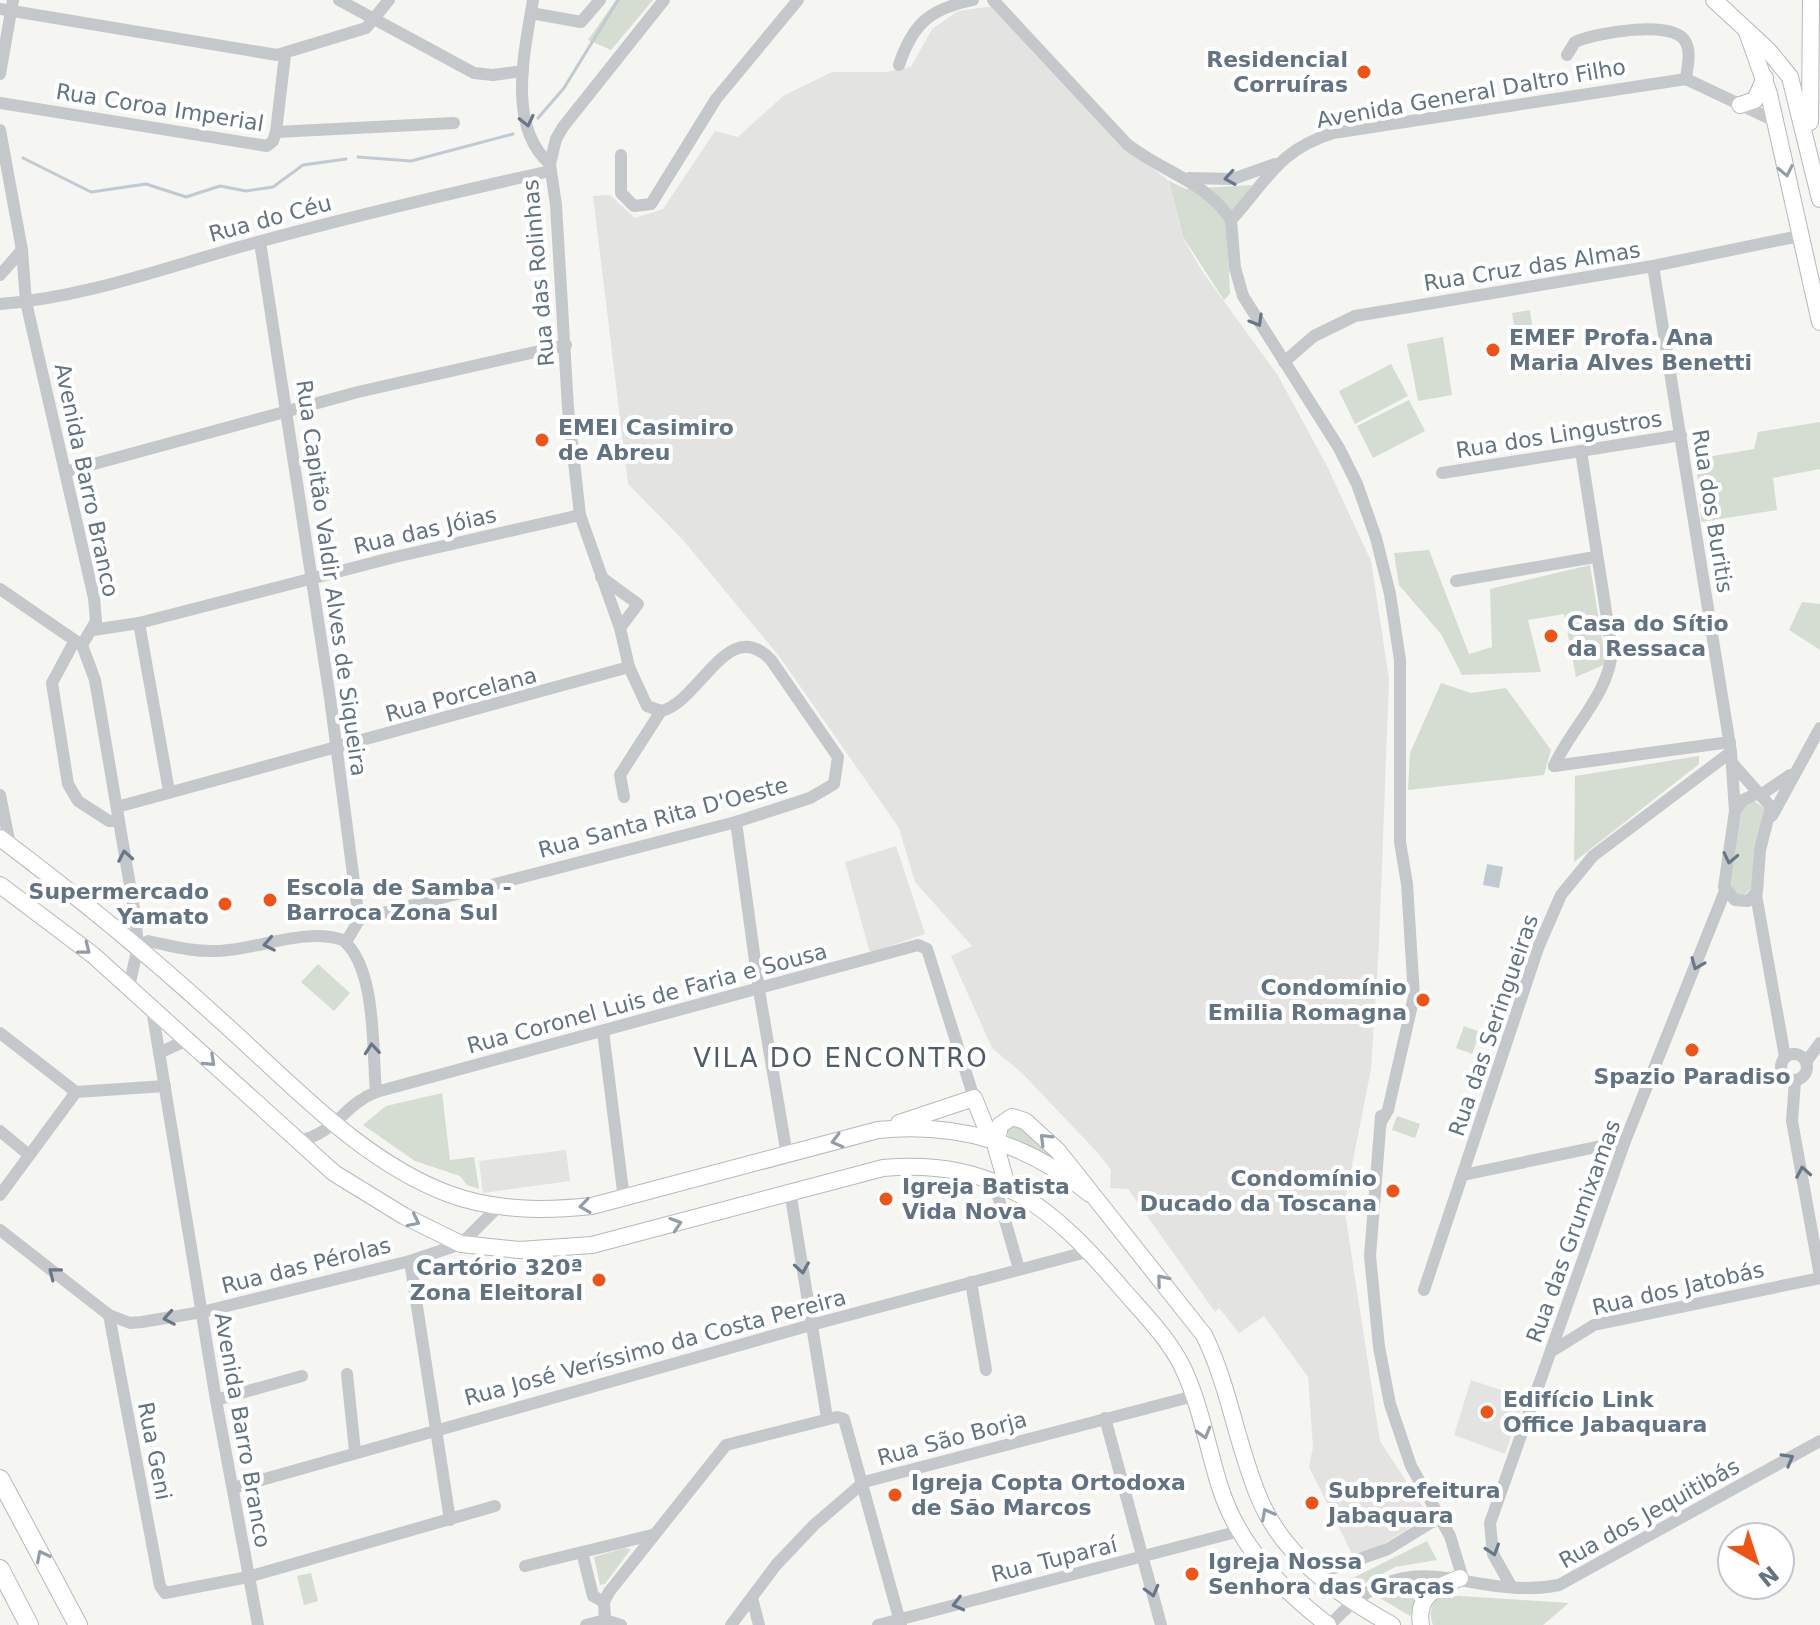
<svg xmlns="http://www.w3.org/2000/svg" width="1820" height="1625" viewBox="0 0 1820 1625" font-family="'DejaVu Sans',sans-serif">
	<rect width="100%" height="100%" fill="#f5f5f1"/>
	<g fill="#e3e4e2">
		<path d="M994 6 1133 152 1169 181 1183 238 1202 271 1277 374 1327 466 1371 561 1389 679 1379 946 1371 1069 1344 1206 1380 1441 1429 1516 1380 1546 1353 1556 1309 1467 1313 1447 1308 1377 1264 1316 1239 1333 1219 1308 1215 1312 1128 1189 1110 1188 1111 1170 1097 1152 1022 1073 992 1048 951 956 972 946 915 882 899 828 779 656 683 540 628 484 593 196 610 195 635 218 663 209 715 131 738 137 783 96 832 72H886L911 67 932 29 958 11Z"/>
		<path d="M896 846 925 934 870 953 845 862Z"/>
		<path d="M566 1150 570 1181 483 1193 479 1161Z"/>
		<path d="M1471 1380 1525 1398 1505 1454 1454 1435Z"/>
	</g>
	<g fill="#d5ddd2">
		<path d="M616 0H653L611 50 588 40Z"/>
		<path d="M1169 181 1186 189 1252 185 1227 223 1230 294 1224 300 1183 237Z"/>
		<path d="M1530 310 1534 340 1517 343 1512 313Z"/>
		<path d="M1443 337 1452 395 1418 401 1407 344Z"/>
		<path d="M1391 364 1408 396 1355 424 1339 391Z"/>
		<path d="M1409 400 1425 431 1373 458 1357 426Z"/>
		<path d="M1820 422V469L1773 478 1777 510 1701 522 1696 459 1754 449 1758 432Z"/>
		<path d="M1429 550 1469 654 1492 647 1490 589 1590 565 1606 664 1576 677 1564 614 1528 620 1541 672 1462 675 1441 634 1399 585 1394 553Z"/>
		<path d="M1802 602 1820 604V650L1789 630Z"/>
		<path d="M1441 683 1471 693 1506 688 1551 750 1544 775 1408 790 1410 753Z"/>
		<path d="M1699 756V764L1574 862 1575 776Z"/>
		<path d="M1754 801 1767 810 1754 852 1753 887 1742 897 1730 892C1728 866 1739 839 1739 812L1741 807Z"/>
		<path d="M318 964 350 993 334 1011 301 982Z"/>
		<path d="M1464 1026 1480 1032 1472 1054 1456 1048Z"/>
		<path d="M442 1093 450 1160 474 1157 479 1189 467 1185 460 1176 415 1161 363 1125 386 1106Z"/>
		<path d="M1397 1116 1420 1124 1415 1138 1392 1130Z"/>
		<path d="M1015 1123 1055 1158 1008 1136 1006 1130Z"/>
		<path d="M1427 1541 1437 1560 1395 1567 1358 1587 1349 1580Z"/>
		<path d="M624 1548 631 1549 605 1584 600 1585 594 1557Z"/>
		<path d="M311 1573 318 1601 304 1605 297 1576Z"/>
		<path d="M1422 1584 1410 1616 1380 1598Z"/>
		<path d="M1445 1595 1569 1603 1543 1625H1433C1428 1612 1431 1600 1445 1595Z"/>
	</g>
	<path fill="#c0cad0" d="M1487 864 1503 867 1499 888 1483 885Z"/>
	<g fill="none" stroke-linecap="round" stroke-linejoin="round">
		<g stroke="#c0cad0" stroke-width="3">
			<path d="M538 118 564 88 618 0"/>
			<path d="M358 157 411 161 513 134"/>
			<path d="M23 158 91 192 146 184 186 197 220 186 246 191 273 187 303 165 346 159"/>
		</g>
		<defs>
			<g id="major">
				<path d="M1714 0 1768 50 1790 77 1820 199"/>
				<path d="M1747 32 1769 94 1820 322"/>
				<path d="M1740 105 1755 100 1765 78"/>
				<path d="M1810 122 1811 0"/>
				<path d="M0 838C76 895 149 955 219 1019 289 1081 360 1161 449 1194 495 1211 544 1211 592 1206L878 1130C959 1122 1027 1143 1090 1194"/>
				<path d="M0 885 93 955 334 1173 404 1216 461 1244 519 1250 592 1245 883 1168C998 1158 1054 1209 1124 1291 1145 1315 1169 1339 1183 1368 1200 1404 1207 1445 1219 1484 1237 1544 1279 1587 1328 1625"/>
				<path d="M899 1123 974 1098 990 1138"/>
				<path d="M1008 1189 996 1147 1000 1125 1012 1117 1025 1121 1058 1151 1204 1335C1230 1388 1237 1447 1260 1500 1284 1557 1340 1596 1392 1625"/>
				<path d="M1421 1625C1416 1596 1435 1588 1460 1578"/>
			</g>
			<g id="highway">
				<path d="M0 1479 78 1625"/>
				<path d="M0 1569 29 1625"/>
			</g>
		</defs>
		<use href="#major" stroke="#b5b9bd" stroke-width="18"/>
		<use href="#highway" stroke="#b6babd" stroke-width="20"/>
		<g stroke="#c4c8cb" stroke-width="12">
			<path d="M339 0 474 73 493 75 523 71"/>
			<path d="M533 0C525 50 506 126 550 164"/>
			<path d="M993 0 1127 144C1162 172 1206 181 1231 220"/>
			<path d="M0 9 277 55 366 28 389 0"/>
			<path d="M531 13 581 22 600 0"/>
			<path d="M1567 55 1575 42C1595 33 1672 19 1685 41 1692 52 1687 67 1686 79"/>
			<path d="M899 65C913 23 930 9 973 0"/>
			<path d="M0 74 13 0"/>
			<path d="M0 103 267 146 273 141 276 132 285 55"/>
			<path d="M0 130 22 250 26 302 94 598 96 621 82 645 95 680 135 915 138 946 129 987"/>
			<path d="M276 132 454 123"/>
			<path d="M621 155V193L634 206 651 204 716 99 798 0"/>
			<path d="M1189 178 1233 179 1275 164"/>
			<path d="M260 242 330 698 359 920"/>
			<path d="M1653 266 1731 752 1735 811"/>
			<path d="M0 275 22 250"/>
			<path d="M0 304C82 298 164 268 243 246 345 218 447 194 550 171"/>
			<path d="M1284 362 1314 336 1355 316 1653 266 1799 236"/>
			<path d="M68 471 358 392 566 345"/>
			<path d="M1442 473 1681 435"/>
			<path d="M601 577 638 604 620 628"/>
			<path d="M1456 581 1595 557"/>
			<path d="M0 589 80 644"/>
			<path d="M139 623 169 791"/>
			<path d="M93 630 139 623 395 557 580 515"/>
			<path d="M74 642 52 683 68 784 78 801 109 821H119"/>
			<path d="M661 711 647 706 629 667 620 628 580 515 568 408 556 205 550 164 556 139 563 127 664 0"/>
			<path d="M1732 763 1771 807 1760 850 1757 892 1748 901 1735 900 1724 887 1735 811 1743 800 1758 793"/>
			<path d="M1554 766C1571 728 1610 693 1612 650L1581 451"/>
			<path d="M1554 766 1730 742"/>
			<path d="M1762 794 1790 775"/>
			<path d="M0 795 10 845"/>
			<path d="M117 807 629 667"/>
			<path d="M1772 816 1820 728"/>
			<path d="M736 822 759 990 787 1155"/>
			<path d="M1756 895 1785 1057"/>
			<path d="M346 942 359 920 367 917 736 822 810 798 834 784 838 757 771 660C728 614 700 702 661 711L620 775 624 797"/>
			<path d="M138 946 148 941C172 946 192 952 217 951 256 950 305 927 343 940 377 969 372 1049 376 1092"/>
			<path d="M152 1009 216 1400 258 1625"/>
			<path d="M603 1031 624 1199"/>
			<path d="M0 1033 76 1092"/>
			<path d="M159 1053 187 1040"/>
			<circle cx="1794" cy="1067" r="13"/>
			<path d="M1806 1062 1820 1043"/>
			<path d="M1795 1081 1792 1121 1820 1276"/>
			<path d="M1381 1116 1370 1256 1379 1347 1390 1404 1411 1466 1450 1536 1463 1579"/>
			<path d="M1381 1122 1388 1110 1414 996 1407 884 1400 842V660L1390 594 1376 538 1357 484 1339 448 1243 296 1235 268 1231 220C1267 181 1278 150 1333 133L1686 79 1775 121"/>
			<path d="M0 1131 29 1155"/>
			<path d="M297 1141C336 1134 343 1105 376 1092L918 945 927 949 974 1098"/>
			<path d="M1463 1175 1625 1141"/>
			<path d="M790 1191 827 1418"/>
			<path d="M0 1195 76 1092 165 1086"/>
			<path d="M998 1196 1019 1269"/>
			<path d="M0 1230 109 1315 130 1323 142 1322 202 1312 410 1261 461 1244 498 1207"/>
			<path d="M410 1261 450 1520"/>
			<path d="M971 1282 986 1370"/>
			<path d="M1424 1290 1538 948 1561 895 1593 856 1731 752"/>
			<path d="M109 1315 160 1586 165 1593 248 1577 495 1506"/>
			<path d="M1552 1351 1594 1325 1820 1278"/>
			<path d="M347 1374 355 1451"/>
			<path d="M216 1400 302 1376"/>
			<path d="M1105 1418 1161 1625"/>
			<path d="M233 1488 811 1325 1090 1251"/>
			<path d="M582 1552 593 1596 604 1602"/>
			<path d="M525 1566 652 1535"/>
			<path d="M1317 1574 1388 1549 1440 1517"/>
			<path d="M1511 1586 1493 1554 1490 1523 1625 1141 1725 891"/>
			<path d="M752 1598 759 1625"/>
			<path d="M605 1620 604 1602 609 1592 726 1445 837 1417 844 1419 901 1625"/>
			<path d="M586 1625 605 1620 621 1625"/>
			<path d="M731 1625 776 1565 814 1525 864 1482 1194 1396"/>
			<path d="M878 1625 1240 1531"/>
			<path d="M1330 1625C1412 1533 1466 1603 1559 1585L1820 1441"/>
		</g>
		<use href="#major" stroke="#fff" stroke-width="16"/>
		<use href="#highway" stroke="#fff" stroke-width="18"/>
	</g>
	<defs><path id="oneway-chevron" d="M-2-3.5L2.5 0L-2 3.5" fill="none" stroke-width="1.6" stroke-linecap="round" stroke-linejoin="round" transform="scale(2)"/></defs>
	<g stroke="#677788">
		<use href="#oneway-chevron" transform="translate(527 121) rotate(77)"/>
		<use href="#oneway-chevron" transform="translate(1230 178) rotate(171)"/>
		<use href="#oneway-chevron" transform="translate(1257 321) rotate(60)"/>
		<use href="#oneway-chevron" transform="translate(125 856) rotate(-100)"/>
		<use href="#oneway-chevron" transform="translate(1730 858) rotate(102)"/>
		<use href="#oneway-chevron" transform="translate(269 944) rotate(169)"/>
		<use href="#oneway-chevron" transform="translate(1697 964) rotate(112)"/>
		<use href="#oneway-chevron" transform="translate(372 1049) rotate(-95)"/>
		<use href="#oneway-chevron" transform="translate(1803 1172) rotate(-100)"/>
		<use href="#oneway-chevron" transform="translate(802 1268) rotate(81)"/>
		<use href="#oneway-chevron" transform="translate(54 1273) rotate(-142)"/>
		<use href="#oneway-chevron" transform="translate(169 1318) rotate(170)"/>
		<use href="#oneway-chevron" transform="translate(1788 1459) rotate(-29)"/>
		<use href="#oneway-chevron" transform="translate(1493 1550) rotate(72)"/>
		<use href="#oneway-chevron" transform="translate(1152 1591) rotate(75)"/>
		<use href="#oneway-chevron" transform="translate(958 1604) rotate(166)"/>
	</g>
	<g stroke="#919da9">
		<use href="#oneway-chevron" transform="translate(1786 171) rotate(78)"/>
		<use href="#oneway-chevron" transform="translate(85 949) rotate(38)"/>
		<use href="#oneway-chevron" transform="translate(210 1061) rotate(43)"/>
		<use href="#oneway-chevron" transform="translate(1045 1139) rotate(-135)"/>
		<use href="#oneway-chevron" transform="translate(837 1141) rotate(165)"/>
		<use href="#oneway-chevron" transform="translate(585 1206) rotate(172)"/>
		<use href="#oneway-chevron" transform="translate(414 1221) rotate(26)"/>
		<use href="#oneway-chevron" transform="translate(676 1224) rotate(-18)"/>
		<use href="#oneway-chevron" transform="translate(1162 1280) rotate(-130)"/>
		<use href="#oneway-chevron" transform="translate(1204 1433) rotate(74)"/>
		<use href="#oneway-chevron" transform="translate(1267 1514) rotate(-118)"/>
		<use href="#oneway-chevron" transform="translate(42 1556) rotate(-117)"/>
	</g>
	<g fill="#f05316" stroke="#fff" stroke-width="3">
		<circle cx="1364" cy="72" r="8"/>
		<circle cx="1493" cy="350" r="8"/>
		<circle cx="542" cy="440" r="8"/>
		<circle cx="1551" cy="636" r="8"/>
		<circle cx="270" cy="900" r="8"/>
		<circle cx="225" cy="904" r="8"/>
		<circle cx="1423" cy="1000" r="8"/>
		<circle cx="1692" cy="1050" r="8"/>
		<circle cx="1393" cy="1191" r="8"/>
		<circle cx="886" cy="1199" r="8"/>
		<circle cx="599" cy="1280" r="8"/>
		<circle cx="1487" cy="1412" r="8"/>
		<circle cx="895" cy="1495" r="8"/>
		<circle cx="1312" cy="1503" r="8"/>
		<circle cx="1192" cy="1574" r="8"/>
	</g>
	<g text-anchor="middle" stroke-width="8" stroke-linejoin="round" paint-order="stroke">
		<g font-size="22" font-weight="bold" fill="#627384" stroke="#fff" text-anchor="start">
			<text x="1348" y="67" text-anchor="end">Residencial<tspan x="1348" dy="25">Corruíras</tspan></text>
			<text x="1509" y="345">EMEF Profa. Ana<tspan x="1509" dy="25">Maria Alves Benetti</tspan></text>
			<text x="558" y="435">EMEI Casimiro<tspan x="558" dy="25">de Abreu</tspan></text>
			<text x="1567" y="631">Casa do Sítio<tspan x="1567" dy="25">da Ressaca</tspan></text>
			<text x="286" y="895">Escola de Samba -<tspan x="286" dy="25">Barroca Zona Sul</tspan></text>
			<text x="209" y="899" text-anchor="end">Supermercado<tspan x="209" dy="25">Yamato</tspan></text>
			<text x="1407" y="995" text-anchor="end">Condomínio<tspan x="1407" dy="25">Emilia Romagna</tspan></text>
			<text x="1692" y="1084" text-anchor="middle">Spazio Paradiso</text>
			<text x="1377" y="1186" text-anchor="end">Condomínio<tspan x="1377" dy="25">Ducado da Toscana</tspan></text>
			<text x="902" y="1194">Igreja Batista<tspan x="902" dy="25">Vida Nova</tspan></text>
			<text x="583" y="1275" text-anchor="end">Cartório 320ª<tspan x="583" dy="25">Zona Eleitoral</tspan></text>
			<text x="1503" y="1407">Edifício Link<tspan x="1503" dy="25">Office Jabaquara</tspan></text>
			<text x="911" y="1490">Igreja Copta Ortodoxa<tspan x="911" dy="25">de São Marcos</tspan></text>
			<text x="1328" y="1498">Subprefeitura<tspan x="1328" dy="25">Jabaquara</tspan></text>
			<text x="1208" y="1569">Igreja Nossa<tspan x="1208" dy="25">Senhora das Graças</tspan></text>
		</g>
		<g font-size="22" fill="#627384" stroke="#fff">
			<text transform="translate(1471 93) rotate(-10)" y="8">Avenida General Daltro Filho</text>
			<text transform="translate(160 107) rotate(9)" y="8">Rua Coroa Imperial</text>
			<text transform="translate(270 218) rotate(-15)" y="8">Rua do Céu</text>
			<text transform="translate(1532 266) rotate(-9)" y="8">Rua Cruz das Almas</text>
			<text transform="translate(538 273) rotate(-95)" y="8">Rua das Rolinhas</text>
			<text transform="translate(1559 434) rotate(-9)" y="8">Rua dos Lingustros</text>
			<text transform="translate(87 480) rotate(78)" y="8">Avenida Barro Branco</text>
			<text transform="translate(1713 511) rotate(81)" y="8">Rua dos Buritis</text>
			<text transform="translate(425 530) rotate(-13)" y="8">Rua das Jóias</text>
			<text transform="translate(332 578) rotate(82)" y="8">Rua Capitão Valdir Alves de Siqueira</text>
			<text transform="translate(461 694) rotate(-15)" y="8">Rua Porcelana</text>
			<text transform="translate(663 817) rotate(-15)" y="8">Rua Santa Rita D'Oeste</text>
			<text transform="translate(647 998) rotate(-15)" y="8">Rua Coronel Luis de Faria e Sousa</text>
			<text transform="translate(1493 1025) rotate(-71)" y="8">Rua das Seringueiras</text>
			<text transform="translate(1573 1231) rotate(-70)" y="8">Rua das Grumixamas</text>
			<text transform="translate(306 1265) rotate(-14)" y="8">Rua das Pérolas</text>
			<text transform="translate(1678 1288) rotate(-13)" y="8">Rua dos Jatobás</text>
			<text transform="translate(655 1347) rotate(-15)" y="8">Rua José Veríssimo da Costa Pereira</text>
			<text transform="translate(243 1430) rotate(80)" y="8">Avenida Barro Branco</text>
			<text transform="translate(952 1438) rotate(-15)" y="8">Rua São Borja</text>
			<text transform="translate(155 1451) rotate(79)" y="8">Rua Geni</text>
			<text transform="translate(1649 1513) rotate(-29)" y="8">Rua dos Jequitibás</text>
			<text transform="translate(1054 1559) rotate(-14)" y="8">Rua Tuparaí</text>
		</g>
		<g font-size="26" letter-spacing="2" fill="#505d69" stroke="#fff">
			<text x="841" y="1067">VILA DO ENCONTRO</text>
		</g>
	</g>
	<g transform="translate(1756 1561) rotate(141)"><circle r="38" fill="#ffffff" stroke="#c0c7ce" stroke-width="2"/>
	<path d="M0-6L14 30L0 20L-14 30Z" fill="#f05316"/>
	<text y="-12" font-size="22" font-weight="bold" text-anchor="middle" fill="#627384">N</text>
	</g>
</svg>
